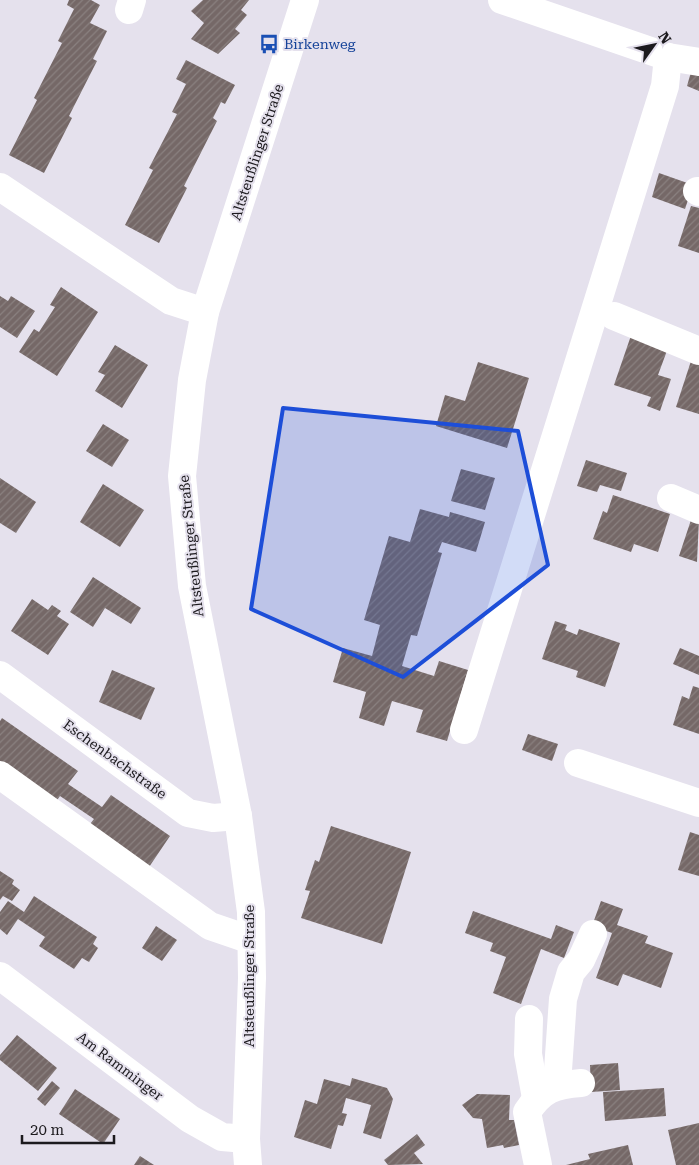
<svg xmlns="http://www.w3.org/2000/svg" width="699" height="1165" viewBox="0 0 699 1165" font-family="'Roboto Serif',serif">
	<defs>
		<pattern id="building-hatch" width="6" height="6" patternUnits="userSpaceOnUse" patternTransform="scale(1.25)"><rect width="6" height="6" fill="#756867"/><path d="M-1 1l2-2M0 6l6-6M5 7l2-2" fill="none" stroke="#8a8180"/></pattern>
	</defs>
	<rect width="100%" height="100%" fill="#e5e1ed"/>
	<g fill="url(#building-hatch)">
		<path d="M69 0H91L100 5 90 23 107 31 93 59 97 61 69 116 72 118 44 173 9 155 37 100 34 98 62 43 58 41 74 9 67 5Z"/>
		<path d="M203 0H249L241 10 247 15 235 29 240 33 218 54 191 39 204 23 191 11Z"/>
		<path d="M186 60 235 85 225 104 221 102 213 118 217 121 184 186 187 188 159 243 125 225 153 170 149 168 177 114 172 112 186 84 176 79Z"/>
		<path d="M691 72 699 73V91L687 86Z"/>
		<path d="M659 173 693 185 685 209 652 197Z"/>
		<path d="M691 206 699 208V253L678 246Z"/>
		<path d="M61 287 98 312 57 376 19 352 34 329 39 332 55 307 50 305Z"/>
		<path d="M0 296 8 301 11 296 35 311 17 338 0 327Z"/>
		<path d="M636 321 668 348 658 375 671 379 660 411 647 406 651 397 614 385Z"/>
		<path d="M115 345 148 365 122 408 95 391 105 375 98 372Z"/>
		<path d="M692 358 699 360V414L676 407Z"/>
		<path d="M478 362 529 378 507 448 436 426 445 395 465 401Z"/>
		<path d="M103 424 129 440 112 467 86 451Z"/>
		<path d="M586 460 627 473 621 491 600 485 597 492 577 486Z"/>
		<path d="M461 469 495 478 485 510 451 501Z"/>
		<path d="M0 478 36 502 16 533 0 523Z"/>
		<path d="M103 484 144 510 120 547 80 522Z"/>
		<path d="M613 495 670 514 658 552 634 544 631 552 593 539 603 511 607 513Z"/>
		<path d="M420 509 449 517 450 512 485 522 476 552 442 542 438 552 442 553 417 636 411 635 402 666 434 676 439 661 468 670 447 741 416 732 423 710 392 701 384 726 359 718 366 692 333 682 343 648 372 656 380 625 364 620 389 536 410 542Z"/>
		<path d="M692 517 699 519 697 562 679 556Z"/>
		<path d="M93 577 141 608 131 624 105 608 93 627 70 612Z"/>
		<path d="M32 599 48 610 52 605 61 611 57 616 69 624 48 655 11 631Z"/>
		<path d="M555 621 567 625 565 630 577 635 579 629 620 643 605 687 576 677 578 671 542 659Z"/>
		<path d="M680 648 699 656V675L673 664Z"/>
		<path d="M112 670 155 688 141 720 99 702Z"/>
		<path d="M693 686 699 688V734L673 725 682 696 689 699Z"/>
		<path d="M2 718 78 771 68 784 102 807 111 795 170 836 147 870 87 828 94 819 60 796 55 803 0 765V721Z"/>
		<path d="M528 734 558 744 552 761 522 750Z"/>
		<path d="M331 826 411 852 382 944 301 918 310 891 305 890 315 860 319 862Z"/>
		<path d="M690 832 699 835V876L678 870Z"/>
		<path d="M0 871 14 880 12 884 20 890 12 901 3 896 0 900Z"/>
		<path d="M34 896 97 937 93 944 98 948 89 962 82 958 74 969 39 946 45 937 18 919 7 935 0 929V912L8 901 24 912Z"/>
		<path d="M601 901 623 909 617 925 648 936 645 943 673 953 661 988 623 974 618 986 596 978 612 933 592 926Z"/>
		<path d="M473 911 551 939 556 925 574 932 564 958 541 949 521 1004 493 993 506 957 490 951 493 943 465 933Z"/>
		<path d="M156 926 177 940 162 961 142 948Z"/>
		<path d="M17 1035 57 1068 38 1091 0 1060V1055Z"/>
		<path d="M618 1063 620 1090 591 1092 590 1065Z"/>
		<path d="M352 1078 387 1088 393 1099 381 1139 363 1133 371 1105 346 1098 342 1113 347 1114 343 1126 338 1125 331 1149 294 1137 305 1100 317 1104 324 1079 350 1086Z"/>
		<path d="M52 1081 60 1088 45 1106 37 1099Z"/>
		<path d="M664 1088 666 1116 605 1121 603 1092Z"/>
		<path d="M75 1089 120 1119 103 1144 59 1114Z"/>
		<path d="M477 1094 510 1095 509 1120H514L519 1145 504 1148 503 1145 487 1148 482 1119 473 1118 462 1105Z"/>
		<path d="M699 1123V1165H676L668 1130Z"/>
		<path d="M417 1134 425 1145 414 1153 423 1164 388 1165 384 1160Z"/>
		<path d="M628 1145 633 1165H566L590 1159 588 1154Z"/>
		<path d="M140 1156 154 1165H134Z"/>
	</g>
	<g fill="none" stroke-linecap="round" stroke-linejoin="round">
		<g stroke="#fff" stroke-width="28">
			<path d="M502 0 668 57 699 62"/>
			<path d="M129 10 132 0"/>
			<path d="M0 187 171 301 205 312"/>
			<path d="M697 191 699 192"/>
			<path d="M614 316 699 351"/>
			<path d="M671 498 699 510"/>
			<path d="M0 675 188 813 213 818 238 816"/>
			<path d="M464 730 665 86 668 57"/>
			<path d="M578 763 699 803"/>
			<path d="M0 775 210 926 251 940"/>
			<path d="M0 976 190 1119 222 1137 246 1139"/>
			<path d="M529 1019 528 1054 536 1098"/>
			<path d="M557 1084 563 999 571 972 581 960 593 934"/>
			<path d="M248 1165 246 1139 252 978 251 912 238 816 192 586 182 476 192 380 205 312 305 0"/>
			<path d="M538 1165 527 1112C542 1089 554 1085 581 1083"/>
		</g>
	</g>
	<path fill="#1d4ed8" fill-opacity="0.2" stroke="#1d4ed8" stroke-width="4" stroke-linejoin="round" d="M283 408 518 431 548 565 403 677 251 609Z"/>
	<defs>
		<symbol id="bus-bare" viewBox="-9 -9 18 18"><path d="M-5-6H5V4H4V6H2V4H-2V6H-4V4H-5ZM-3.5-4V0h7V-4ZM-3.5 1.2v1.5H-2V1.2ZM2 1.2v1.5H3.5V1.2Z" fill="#1a4fb4" stroke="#e5e1ed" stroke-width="2.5" paint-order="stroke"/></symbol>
	</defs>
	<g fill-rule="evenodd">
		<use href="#bus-bare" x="255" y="30" width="28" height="28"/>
	</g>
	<g text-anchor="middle" stroke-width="4" stroke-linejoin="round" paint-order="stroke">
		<g font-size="14" fill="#164399" stroke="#e5e1ed" text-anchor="start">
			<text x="284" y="49">Birkenweg</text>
		</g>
		<g font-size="14" fill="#1c1a1e" stroke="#e5e1ed">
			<text transform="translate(257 152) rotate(-72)" y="5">Altsteußlinger Straße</text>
			<text transform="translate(191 546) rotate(-96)" y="5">Altsteußlinger Straße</text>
			<text transform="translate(115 759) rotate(36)" y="5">Eschenbachstraße</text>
			<text transform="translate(249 976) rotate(-90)" y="5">Altsteußlinger Straße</text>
			<text transform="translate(120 1066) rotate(37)" y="5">Am Ramminger</text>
		</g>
	</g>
	<g transform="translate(654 45) rotate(57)" stroke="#e5e1ed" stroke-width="4" paint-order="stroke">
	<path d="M0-4L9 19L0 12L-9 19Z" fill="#1c1a1e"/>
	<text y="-8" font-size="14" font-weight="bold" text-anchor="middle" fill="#1c1a1e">N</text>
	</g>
	<path d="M22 1135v8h92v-8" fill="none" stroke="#1c1a1e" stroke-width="2.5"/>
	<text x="30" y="1135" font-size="15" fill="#1c1a1e" stroke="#e5e1ed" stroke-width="4" paint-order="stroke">20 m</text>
</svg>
